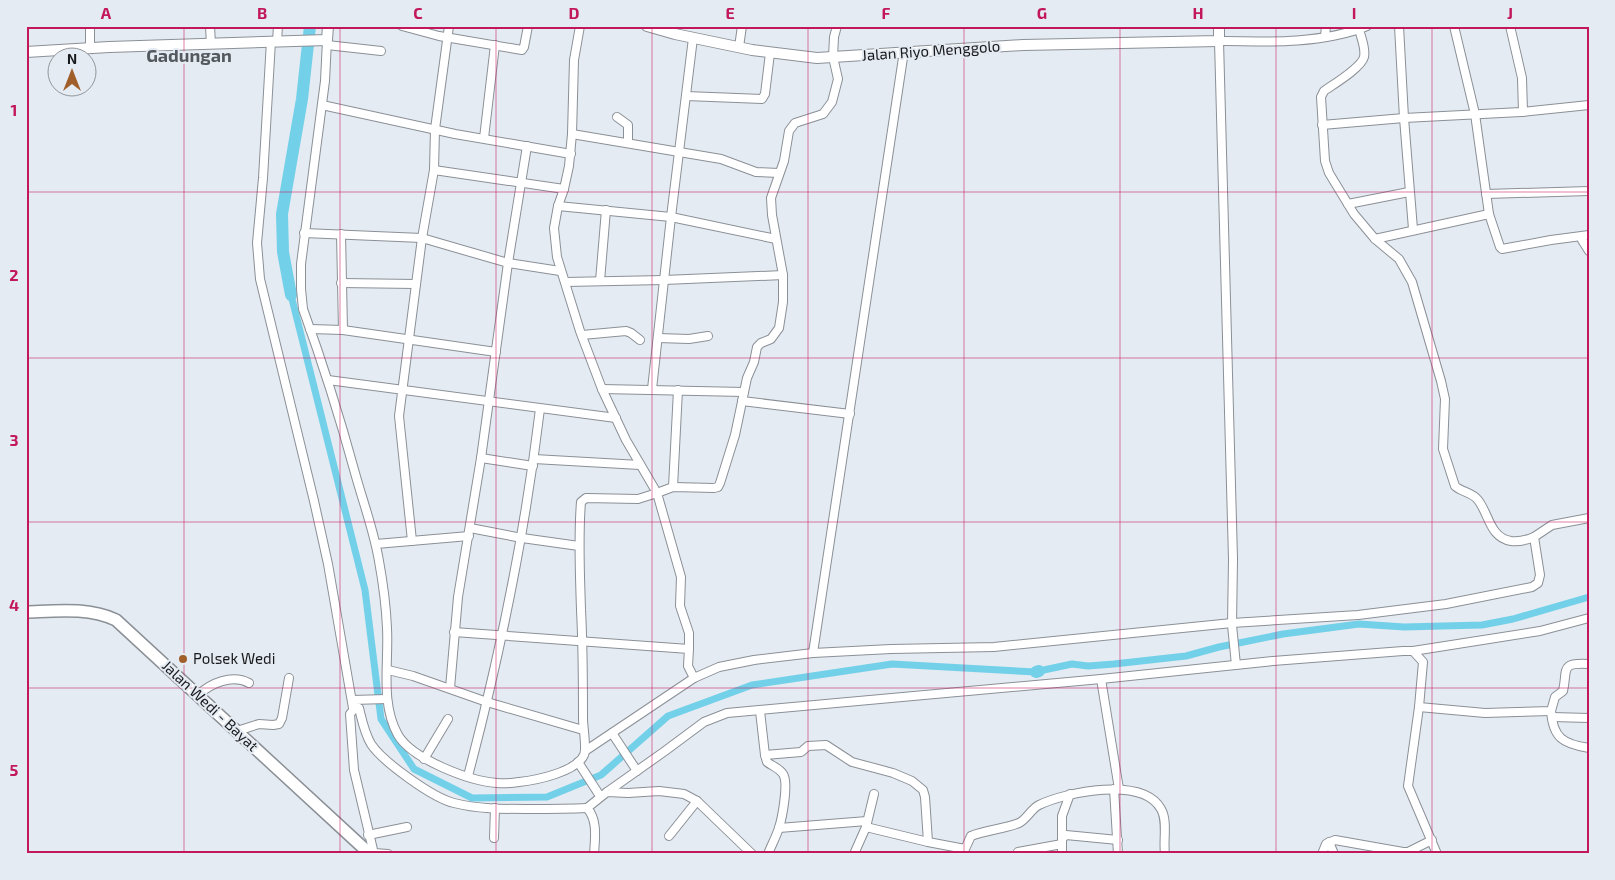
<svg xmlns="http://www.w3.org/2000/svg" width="1615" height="880" viewBox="0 0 1615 880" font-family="'Exo 2',sans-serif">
	<rect width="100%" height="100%" fill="#e5ebf2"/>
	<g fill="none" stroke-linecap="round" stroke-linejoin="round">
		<g stroke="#73d0e9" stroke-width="7">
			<path d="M291 295 365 590 381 719 414 769 472 798 547 797 601 775 668 716 752 685 892 664 1036 672"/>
			<path d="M1039 671 1072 664 1088 666 1114 664 1186 656 1219 647 1283 634 1359 624 1404 627 1482 625 1513 619 1589 597"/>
		</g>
		<g stroke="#73d0e9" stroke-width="12">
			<path d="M291 295 283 252 282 214 302 99 310 26"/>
			<path d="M1036 672 1039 671"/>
		</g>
		<defs>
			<g id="minor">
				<path d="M90 26V48"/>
				<path d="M210 26 211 44"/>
				<path d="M402 26 439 36 522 50 524 47 528 26"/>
				<path d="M580 26 574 60 572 134 569 166 564 189 558 206 554 228 557 257 580 331 602 389 626 440 657 493 673 487 714 488 718 487 720 483 735 435 747 378 754 362 757 347 761 343 771 339 779 328 783 302V275L772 215 771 198 784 161 789 131 795 123 823 114 832 102 838 79 833 57 834 37 837 26"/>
				<path d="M1399 26 1404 118 1413 229"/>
				<path d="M1454 26 1475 114 1489 214 1500 247 1502 249 1551 240 1589 235"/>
				<path d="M1510 26 1522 78 1523 112"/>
				<path d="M1359 29C1361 38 1366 48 1364 57 1361 68 1334 84 1324 91L1321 97 1325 161 1329 173 1354 214 1375 239 1399 259 1412 282 1441 381 1445 399 1443 449 1455 486C1461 492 1472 492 1478 500 1489 514 1490 538 1511 541 1520 542 1527 540 1534 537"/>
				<path d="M1325 36 1326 26"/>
				<path d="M327 40 325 81 301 264V289L303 309C323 364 340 418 355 473 363 502 374 531 379 561 383 583 386 605 387 628 389 663 380 703 398 735 412 759 469 781 497 783 504 784 512 783 519 782 537 780 576 772 584 755 587 749 583 727 583 719 583 683 583 647 581 610 580 574 578 538 581 502L586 498 638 499 657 493 681 577 680 606 689 633V649"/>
				<path d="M271 41 263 178 257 243 260 279 314 501 328 564 353 708"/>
				<path d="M277 41 278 26"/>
				<path d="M327 45 381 51"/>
				<path d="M739 47 742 26"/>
				<path d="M686 96 762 99 765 94 770 53"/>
				<path d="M322 105 455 134 571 154"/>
				<path d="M617 117 628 125V143"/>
				<path d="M1322 125 1404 118 1521 112 1589 105"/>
				<path d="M572 134 721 159 756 172 779 173"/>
				<path d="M484 138 495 45"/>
				<path d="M434 170 564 189"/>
				<path d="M1486 194 1589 191"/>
				<path d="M1348 204 1409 192"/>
				<path d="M558 206 671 217 776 239"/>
				<path d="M304 233 422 238 508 263 560 271"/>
				<path d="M341 234 343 330"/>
				<path d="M1583 236 1582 240 1589 251"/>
				<path d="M1375 239 1489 214"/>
				<path d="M600 281 606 210"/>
				<path d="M565 282 664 280 783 275"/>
				<path d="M341 283 416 284"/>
				<path d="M310 329 343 330 496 352"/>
				<path d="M582 335 626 331 631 333 640 340"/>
				<path d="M658 338 689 339 708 336"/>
				<path d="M328 380 616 418"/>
				<path d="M602 389 744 392"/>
				<path d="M652 389 671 217 693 38"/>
				<path d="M742 401 850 414"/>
				<path d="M481 458 533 466"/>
				<path d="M534 459 640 465"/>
				<path d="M673 487 678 390"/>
				<path d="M470 528 522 538 579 546"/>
				<path d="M412 541 399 416 422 238 434 170 435 129 449 26"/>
				<path d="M376 544 469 536"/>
				<path d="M454 632 689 649 688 666 694 678"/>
				<path d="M1413 651 1540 631 1589 618"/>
				<path d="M813 653 904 51"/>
				<path d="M1236 665 1232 625 1233 559 1219 41C1266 42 1323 44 1367 26"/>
				<path d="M388 670 413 676 487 702 583 730"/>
				<path d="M1101 679 1119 789"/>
				<path d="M450 688 458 597 481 458 508 263 527 146"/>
				<path d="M198 695C211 683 232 674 249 683"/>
				<path d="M352 700 387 699"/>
				<path d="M1419 707 1485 713 1551 711 1555 697 1563 691C1568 670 1559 662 1589 664"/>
				<path d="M760 711 765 755 801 752 808 746 826 745 852 762 893 773 912 781 923 790 925 797 928 842"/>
				<path d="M1551 711C1553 738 1563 744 1589 748"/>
				<path d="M1552 717 1589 718"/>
				<path d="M237 731 259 724 273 725 279 724 282 718 289 678"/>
				<path d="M612 733 637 771"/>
				<path d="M585 751 694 678 719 667 754 660 813 653 891 649 994 647 1232 623 1358 615 1446 604 1532 587 1538 583 1540 575 1534 537 1552 525 1589 518"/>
				<path d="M765 755 767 762C772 766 779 768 783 774 789 783 782 818 779 828 776 837 771 846 768 854"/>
				<path d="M424 759 448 719"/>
				<path d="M578 762 600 796"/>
				<path d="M468 776C500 655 525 533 540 409"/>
				<path d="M1114 789 1118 854"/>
				<path d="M607 792 665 751 704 722 727 713 1101 679 1273 661 1403 651H1413L1423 662 1419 707 1408 786 1437 854"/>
				<path d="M866 827 928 842 965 849 971 836C986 830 1004 829 1019 823 1027 819 1031 809 1039 805 1066 792 1143 776 1161 809 1168 821 1163 840 1165 854"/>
				<path d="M779 828 867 821"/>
				<path d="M368 835 407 827"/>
				<path d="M669 836 697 801"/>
				<path d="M494 838 495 808"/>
				<path d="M1062 839V816L1070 794"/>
				<path d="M1329 842 1334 854"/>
				<path d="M1018 852 1062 844"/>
				<path d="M374 853 388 854"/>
				<path d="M374 854 354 770 350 714 356 707 359 708C362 720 364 732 371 744 383 762 433 798 454 803 477 809 502 809 526 809 546 809 567 809 587 808"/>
				<path d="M594 854C595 839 598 820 587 808L607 792 628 793 659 791 684 794 697 801 752 854"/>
				<path d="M854 854 866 827 874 794"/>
				<path d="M1062 854V839L1066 835 1118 840"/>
				<path d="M1322 854 1326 844 1335 840 1403 852H1408L1432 840"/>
			</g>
			<g id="tertiary">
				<path d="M647 26 675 34 752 50 817 58 1023 45 1219 41V26"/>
				<path d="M26 52 109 47 327 40 328 26"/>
			</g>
			<path id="secondary" d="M26 612C56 611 88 607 116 620L370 854"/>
		</defs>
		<use href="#minor" stroke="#8b9097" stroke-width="10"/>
		<use href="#tertiary" stroke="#8b9097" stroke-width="12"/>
		<use href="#secondary" stroke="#8b9097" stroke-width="14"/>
		<use href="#minor" stroke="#fff" stroke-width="8"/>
		<use href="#tertiary" stroke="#fff" stroke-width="10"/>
		<use href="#secondary" stroke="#fff" stroke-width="11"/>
	</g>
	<path fill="none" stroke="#c2185b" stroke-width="1" stroke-opacity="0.55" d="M184 26V854M340 26V854M496 26V854M652 26V854M808 26V854M964 26V854M1120 26V854M1276 26V854M1432 26V854M26 192H1589M26 358H1589M26 522H1589M26 688H1589"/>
	<circle fill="#a05e2b" stroke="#e5ebf2" stroke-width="2" cx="183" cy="659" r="5"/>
	<g text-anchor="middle" stroke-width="4" stroke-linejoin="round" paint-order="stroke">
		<g font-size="15" fill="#17191c" stroke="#e5ebf2">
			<text transform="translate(931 51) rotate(-4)" y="5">Jalan Riyo Menggolo</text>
			<text transform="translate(210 706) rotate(43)" y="5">Jalan Wedi - Bayat</text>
		</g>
		<g font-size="15" fill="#17191c" stroke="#e5ebf2" text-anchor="start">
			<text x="193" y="664">Polsek Wedi</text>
		</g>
		<g font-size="18" font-weight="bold" fill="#54585f" stroke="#e5ebf2">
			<text x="189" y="62">Gadungan</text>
		</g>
	</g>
	<rect width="1615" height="880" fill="none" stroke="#e5ebf2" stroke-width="55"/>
	<g transform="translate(72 72)"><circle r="24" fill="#e5ebf2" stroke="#93979c"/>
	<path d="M0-4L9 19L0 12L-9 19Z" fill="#a05e2b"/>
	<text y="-8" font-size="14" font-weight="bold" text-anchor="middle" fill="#17191c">N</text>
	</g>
	<rect x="28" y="28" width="1560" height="824" fill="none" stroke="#c2185b" stroke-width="2"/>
	<g font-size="16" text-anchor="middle" font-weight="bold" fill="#c2185b">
		<text x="106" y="19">A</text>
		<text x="262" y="19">B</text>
		<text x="418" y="19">C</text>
		<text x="574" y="19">D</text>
		<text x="730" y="19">E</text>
		<text x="886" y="19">F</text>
		<text x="1042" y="19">G</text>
		<text x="1198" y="19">H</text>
		<text x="1354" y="19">I</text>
		<text x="1510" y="19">J</text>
		<text x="14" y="116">1</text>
		<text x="14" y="281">2</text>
		<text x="14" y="446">3</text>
		<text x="14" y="611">4</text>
		<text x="14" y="776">5</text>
	</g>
</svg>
